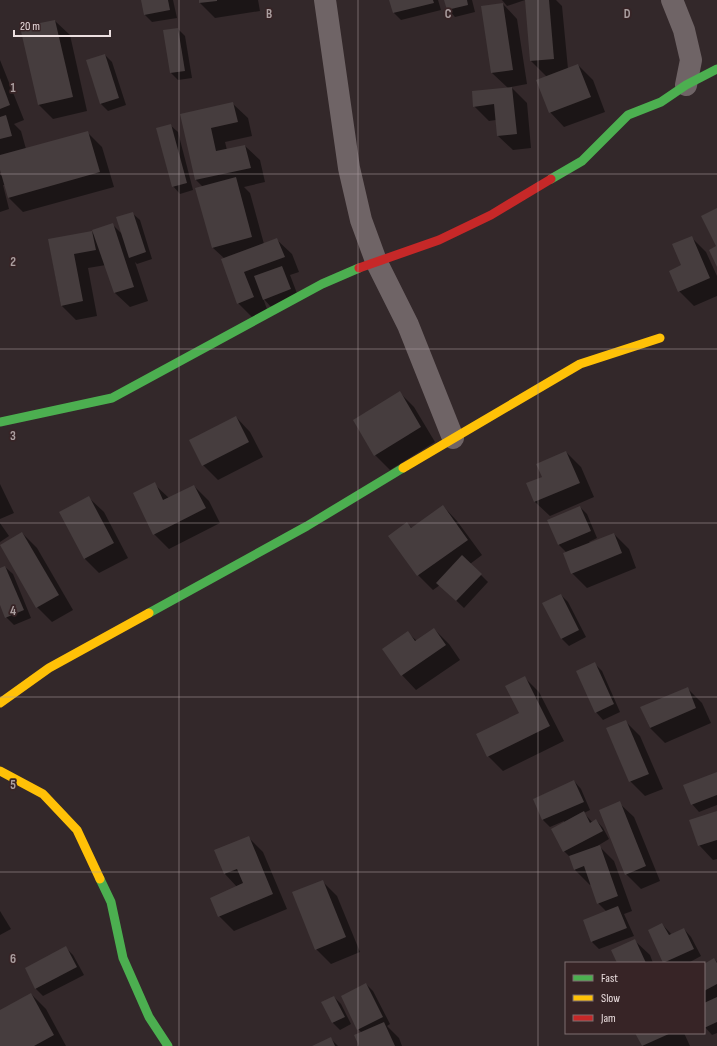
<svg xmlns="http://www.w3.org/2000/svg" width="717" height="1046" viewBox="0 0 717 1046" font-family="'Sofia Sans Condensed',sans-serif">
	<rect width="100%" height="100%" fill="#33282a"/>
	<g fill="#0007">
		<path d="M142 0H173L177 18 152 22 145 15Z"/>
		<path d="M200 0H258L260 11 215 18 200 3Z"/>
		<path d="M390 0H438L441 10 401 20 394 13Z"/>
		<path d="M445 0H472L475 12 455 17 448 9Z"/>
		<path d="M502 0H525L507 6Z"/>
		<path d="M526 0H556L562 6 568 69 578 65 593 80 605 112 564 127 550 112 547 77 531 61Z"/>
		<path d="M503 4 517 19 527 84 511 87 527 103 531 148 513 150 498 136 496 120 489 121 474 106 508 88 492 73Z"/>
		<path d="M55 21 70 35 87 111 53 119 38 104Z"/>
		<path d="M178 29 185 36 192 78 178 80 171 73Z"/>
		<path d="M105 55 112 62 126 105 108 111 101 104 87 61Z"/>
		<path d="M0 60 24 120 14 124 21 131 26 149 87 132 102 147 114 187 23 212 9 198 5 185H3L9 209 0 212V174L3 177 0 166Z"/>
		<path d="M233 104 248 118 252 136 225 142 227 150 245 146 260 160 265 182 244 187 250 193 264 244 277 240 292 254 299 272 290 275 298 296 271 307 263 298 268 312 253 318 238 303 225 259 213 248 203 187 196 180 182 115Z"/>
		<path d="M170 125 178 132 193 190 180 194 173 186Z"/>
		<path d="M132 213 140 220 152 259 137 264 135 262 148 301 130 307 115 293 106 265 88 268 97 316 76 320 61 305 49 240 92 232 96 236 112 224 123 235Z"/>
		<path d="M692 238 706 252 717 276V296L694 306 679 291 683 266Z"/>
		<path d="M400 393 414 407 435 442 390 470 375 455Z"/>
		<path d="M236 417 250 432 263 457 218 480 203 465Z"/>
		<path d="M566 452 581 467 594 497 550 516 535 502 528 484 543 477Z"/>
		<path d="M0 484 14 513 0 519Z"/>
		<path d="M154 484 169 498 194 486 209 501 220 523 169 549 154 534Z"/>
		<path d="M89 498 104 512 128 558 99 573 85 559Z"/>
		<path d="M443 506 457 521 482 555 470 564 488 582 464 608 440 585 433 590 418 575 390 536 407 524 412 528Z"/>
		<path d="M580 507 587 514 597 538 589 542 590 543 614 534 629 549 636 568 587 588 572 573 567 553 559 545 549 521Z"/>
		<path d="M0 523 9 536 0 542Z"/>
		<path d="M22 533 37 548 73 610 52 622 37 607Z"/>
		<path d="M5 567 13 574 31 618 14 625 6 617 0 603V569Z"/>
		<path d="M561 595 568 602 586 637 569 646 561 638Z"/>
		<path d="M434 629 449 644 460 660 416 690 402 675 408 633 417 641Z"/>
		<path d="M595 664 602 671 620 712 603 720 596 712Z"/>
		<path d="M525 678 539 692 564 741 503 771 488 756 520 713Z"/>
		<path d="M687 688 702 703 711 723 665 743 650 728 641 708Z"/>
		<path d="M625 721 640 736 663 789 645 796 630 781Z"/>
		<path d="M717 773V805L699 812 692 804Z"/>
		<path d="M574 781 581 789 590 810 584 813 592 822 596 820 603 828 609 839 594 848 599 846 614 861 632 911 624 914 634 936 599 949 592 942 607 912 598 903 591 884 590 885 575 870 571 858 564 851V821L550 827 543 820 534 799Z"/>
		<path d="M619 803 634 817 660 881 641 889 626 874Z"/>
		<path d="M717 812V859L713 860 699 845Z"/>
		<path d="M248 837 263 852 287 909 234 931 219 916 237 887 225 874 215 851Z"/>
		<path d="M322 881 337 896 360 952 331 964 316 949Z"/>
		<path d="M0 911 11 929 0 935Z"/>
		<path d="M662 924 672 935 684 929 691 937 701 956 690 962 691 963H665L649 930Z"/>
		<path d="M635 941 650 955 653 963H618Z"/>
		<path d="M66 948 73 955 84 975 43 996 36 989 26 969Z"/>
		<path d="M714 959 717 962V1033L712 1035 704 1026V965Z"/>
		<path d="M366 984 373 991 390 1024 387 1026 399 1038 402 1046H360L362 1033 358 1029Z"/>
		<path d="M31 994 46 1009 66 1046H0V1011Z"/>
		<path d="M334 997 341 1004 351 1024 340 1030 333 1023 322 1003Z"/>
		<path d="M636 1033H684L690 1046H642Z"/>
		<path d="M331 1039 338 1046H314Z"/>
	</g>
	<g fill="#463d3e">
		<path d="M141 0H168L170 10 144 15Z"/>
		<path d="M199 0H217V1L199 3Z"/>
		<path d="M389 0H433L434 3 393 13Z"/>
		<path d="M444 0H467L468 5 447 10Z"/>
		<path d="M525 0H549L554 59 530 61Z"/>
		<path d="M503 3 513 70 491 73 481 6Z"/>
		<path d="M55 20 73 97 38 105 20 27Z"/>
		<path d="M178 28 185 71 170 73 163 30Z"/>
		<path d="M105 54 119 98 100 104 86 60Z"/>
		<path d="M578 64 591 97 549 113 536 80Z"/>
		<path d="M0 78 10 105 0 109Z"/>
		<path d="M512 87 517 134 497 136 494 104 473 107 472 91Z"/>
		<path d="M233 102 238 122 211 128 216 151 245 145 251 168 195 180 180 114Z"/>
		<path d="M6 115 12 136 0 139V117Z"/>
		<path d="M171 124 187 183 172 187 156 128Z"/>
		<path d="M88 131 100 172 8 198 0 170V155Z"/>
		<path d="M236 177 252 237 212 248 195 188Z"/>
		<path d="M717 208V267L709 250 716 246 701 216Z"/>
		<path d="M133 212 146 252 129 258 116 217Z"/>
		<path d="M113 223 134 287 114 293 92 230Z"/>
		<path d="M92 231 96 250 74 254 83 301 61 306 48 239Z"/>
		<path d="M692 236 710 278 678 292 669 271 681 265 672 244Z"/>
		<path d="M277 238 285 257 244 272 254 297 237 304 221 259Z"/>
		<path d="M282 266 291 289 263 300 254 276Z"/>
		<path d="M400 391 421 427 374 456 353 420Z"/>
		<path d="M236 416 249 442 202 466 189 440Z"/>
		<path d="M566 451 580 483 534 502 526 483 542 477 536 464Z"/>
		<path d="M155 482 163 500 194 485 206 508 153 535 133 493Z"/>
		<path d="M89 496 114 543 84 559 59 512Z"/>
		<path d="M443 505 468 540 417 576 388 536 407 522 411 528Z"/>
		<path d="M580 506 591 531 558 545 547 520Z"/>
		<path d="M22 532 59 595 36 608 0 545Z"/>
		<path d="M614 533 622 553 571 574 563 553Z"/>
		<path d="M462 555 482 574 456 601 436 583Z"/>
		<path d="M5 566 24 610 5 618 0 605V568Z"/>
		<path d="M561 594 579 630 561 639 542 603Z"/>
		<path d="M434 628 446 645 401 676 382 649 408 631 415 641Z"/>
		<path d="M595 662 614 704 595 713 576 671Z"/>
		<path d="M525 676 550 726 487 757 476 734 519 713 505 686Z"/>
		<path d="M688 687 696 708 650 728 640 707Z"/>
		<path d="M626 720 649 774 629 782 606 728Z"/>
		<path d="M717 772V795L691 805 683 785Z"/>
		<path d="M574 780 584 802 542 820 533 799Z"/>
		<path d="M620 801 646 866 625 875 599 810Z"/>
		<path d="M584 811 590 823 596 819 603 831 563 852 551 829Z"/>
		<path d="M717 811V840L698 846 689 820Z"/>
		<path d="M249 836 273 894 218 917 210 898 243 883 237 869 224 874 214 850Z"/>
		<path d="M600 845 618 896 597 904 584 866 574 870 569 856Z"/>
		<path d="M323 880 346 937 315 950 292 892Z"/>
		<path d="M618 906 627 928 591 942 583 920Z"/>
		<path d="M662 923 669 935 684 928 694 949 663 963 648 930Z"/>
		<path d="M635 939 646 963H617L611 950Z"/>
		<path d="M66 946 77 967 35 989 25 968Z"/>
		<path d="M714 958 717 963V984L704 991V964Z"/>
		<path d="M366 983 383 1017 357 1030 341 996Z"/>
		<path d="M31 993 54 1035 34 1046H0V1010Z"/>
		<path d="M334 996 345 1017 332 1023 321 1002Z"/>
		<path d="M717 997V1022L704 1028V1003Z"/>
		<path d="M384 1022 395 1046H359L354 1035Z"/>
		<path d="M635 1033H671L642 1046Z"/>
		<path d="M331 1037 335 1046H312Z"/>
	</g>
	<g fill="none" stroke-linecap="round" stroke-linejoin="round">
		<g stroke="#6f6466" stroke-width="22">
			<path d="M325 0 349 168 361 220 376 261 408 325 453 438"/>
			<path d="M672 0 684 30 691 60 686 85"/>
		</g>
		<g stroke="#4caf50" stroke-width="9">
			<path d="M551 179 582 161 628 115 661 102 686 85 717 69"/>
			<path d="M0 422 112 398 322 284 359 268"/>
			<path d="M149 613 307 526 403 468"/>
			<path d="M100 879 111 902 123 958 149 1017 168 1046"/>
		</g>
		<g stroke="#ffc107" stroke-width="9">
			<path d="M403 468 580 364 660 338"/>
			<path d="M0 703 49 668 149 613"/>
			<path d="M0 771 43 794 77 830 100 879"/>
		</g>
		<path stroke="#c62828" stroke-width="9" d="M359 268 439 240 491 215 551 179"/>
	</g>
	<path fill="none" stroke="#ab9fa0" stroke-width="1" stroke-opacity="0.55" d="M179 0V1046M358 0V1046M538 0V1046M0 174H717M0 349H717M0 523H717M0 697H717M0 872H717"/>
	<g font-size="13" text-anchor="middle" font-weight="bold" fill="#ab9fa0" stroke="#372426" stroke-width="3.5" stroke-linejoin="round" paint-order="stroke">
		<text x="269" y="18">B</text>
		<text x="448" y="18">C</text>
		<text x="627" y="18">D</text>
		<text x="13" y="92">1</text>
		<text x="13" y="266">2</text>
		<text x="13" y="440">3</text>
		<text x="13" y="615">4</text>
		<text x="13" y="789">5</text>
		<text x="13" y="963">6</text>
	</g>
	<rect x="565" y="962" width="140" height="72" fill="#372426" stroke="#7f6f70"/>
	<rect x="573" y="975" width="20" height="6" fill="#4caf50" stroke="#7f6f70"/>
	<text x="601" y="982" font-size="12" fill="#ecdfe0">Fast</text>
	<rect x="573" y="995" width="20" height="6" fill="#ffc107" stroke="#7f6f70"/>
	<text x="601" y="1002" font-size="12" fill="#ecdfe0">Slow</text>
	<rect x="573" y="1015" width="20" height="6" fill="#c62828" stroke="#7f6f70"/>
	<text x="601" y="1022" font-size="12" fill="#ecdfe0">Jam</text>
	<path d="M14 30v6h96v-6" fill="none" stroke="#ecdfe0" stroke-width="2"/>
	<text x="20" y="30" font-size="12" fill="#ecdfe0" stroke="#372426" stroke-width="3" paint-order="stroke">20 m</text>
</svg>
